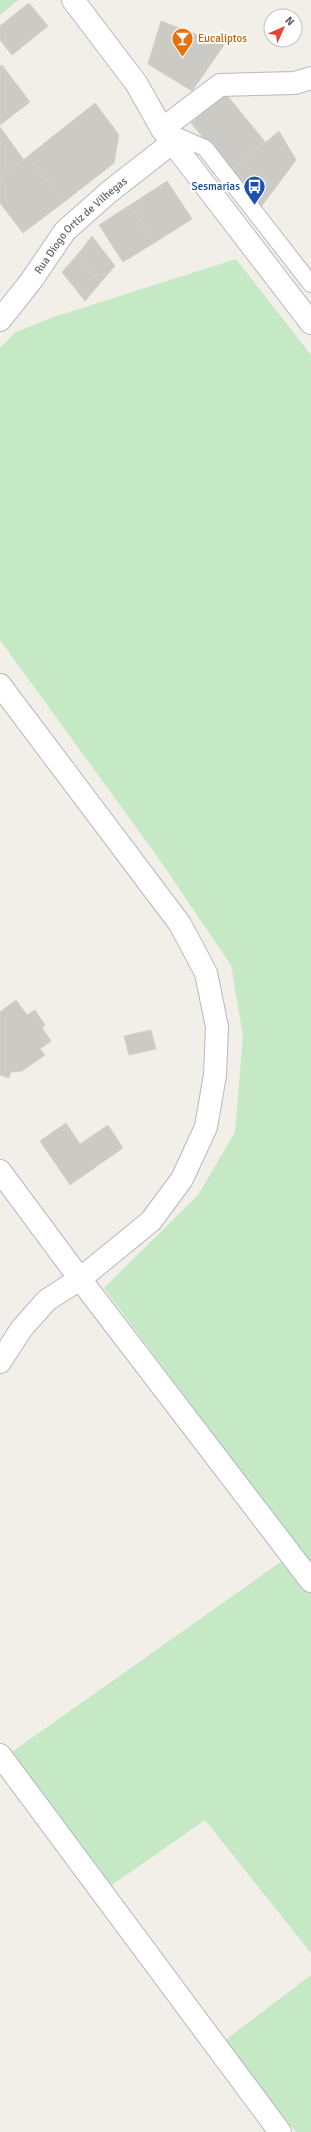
<svg xmlns="http://www.w3.org/2000/svg" width="311" height="2132" viewBox="0 0 311 2132" font-family="Signika,sans-serif">
	<rect width="100%" height="100%" fill="#f1efe8"/>
	<g fill="#c5e8c5">
		<path d="M0 0H18L0 15Z"/>
		<path d="M236 259 311 355V1953L205 1820 109 1887 9 1754 299 1549 104 1288 198 1195 235 1132 243 1036 231 965 157 856 0 640V348L16 332 54 317Z"/>
		<path d="M311 1975V2132H296L224 2041Z"/>
	</g>
	<g fill="#cccac5" stroke="#d6d1c6">
		<path d="M29 3 48 26 12 55 0 40V26Z"/>
		<path d="M161 21 224 45 192 91 148 64Z"/>
		<path d="M2 65 30 102 0 125V66Z"/>
		<path d="M226 94 266 143 231 171 191 123Z"/>
		<path d="M95 103 119 135 114 163 64 202 28 156Z"/>
		<path d="M0 127 24 160 0 178Z"/>
		<path d="M279 131 296 160 261 207 231 171Z"/>
		<path d="M28 156 64 202 23 233 0 203V178Z"/>
		<path d="M167 181 192 219 154 243 130 205Z"/>
		<path d="M130 205 154 243 123 262 99 225Z"/>
		<path d="M92 236 115 266 100 283 78 254Z"/>
		<path d="M78 254 100 283 85 301 62 272Z"/>
		<path d="M16 1000 27 1015 35 1010 45 1025 42 1028 51 1041 40 1049 45 1055 22 1071 11 1072 9 1078 0 1075V1012Z"/>
		<path d="M151 1030 156 1049 129 1055 124 1036Z"/>
		<path d="M66 1123 80 1144 108 1125 123 1148 70 1185 40 1141Z"/>
	</g>
	<g fill="none" stroke-linecap="round" stroke-linejoin="round">
		<defs>
			<path id="service" d="M164 130 205 148 311 284"/>
			<g id="minor">
				<path d="M162 129 220 85 295 83 311 78"/>
				<path id="s1" d="M0 320 31 281 65 231 109 192 173 142"/>
				<path d="M0 685 180 924 206 973 217 1027 215 1075 206 1127 182 1179 151 1221 80 1279 47 1300 22 1328 0 1362"/>
				<path d="M0 1171 80 1279 311 1581"/>
				<path d="M0 1755 280 2132"/>
			</g>
			<path id="secondary" d="M73 0 136 83 162 129 311 323"/>
		</defs>
		<use href="#service" stroke="#b5b8bc" stroke-width="18"/>
		<use href="#minor" stroke="#b5b8bc" stroke-width="24"/>
		<use href="#secondary" stroke="#b6babf" stroke-width="24"/>
		<use href="#service" stroke="#fff" stroke-width="16"/>
		<use href="#minor" stroke="#fff" stroke-width="22"/>
		<use href="#secondary" stroke="#fff" stroke-width="22"/>
	</g>
	<defs>
		<symbol id="bar-pin" viewBox="-11 -11 22 30"><path d="M0 17L-7.5 6A9.5 9.5 0 1 1 7.5 6Z" fill="#e8710a" stroke="#fff"/><path d="M-6-5H6L.8 .8V4.5H3.5V6h-7V4.5H-.8V.8Z" fill="#fff"/></symbol>
		<symbol id="bus-pin" viewBox="-11 -11 22 30"><path d="M0 17L-7.5 6A9.5 9.5 0 1 1 7.5 6Z" fill="#1a4fb4" stroke="#fff"/><path d="M-5-6H5V4H4V6H2V4H-2V6H-4V4H-5ZM-3.5-4V0h7V-4ZM-3.5 1.2v1.5H-2V1.2ZM2 1.2v1.5H3.5V1.2Z" fill="#fff"/></symbol>
	</defs>
	<g fill-rule="evenodd">
		<use href="#bar-pin" x="170" y="26" width="25" height="34"/>
		<use href="#bus-pin" x="242" y="174" width="25" height="34"/>
	</g>
	<g text-anchor="middle" stroke-width="4" stroke-linejoin="round" paint-order="stroke">
		<g font-size="11" fill="#c56008" stroke="#fff" text-anchor="start">
			<text x="198" y="42">Eucaliptos</text>
		</g>
		<g font-size="11" fill="#164399" stroke="#fff" text-anchor="end">
			<text x="240" y="190">Sesmarias</text>
		</g>
		<g font-size="11" fill="#5f6368" stroke="#fff">
			<text dy="4" stroke="none"><textPath href="#s1" startOffset="125">Rua Diogo Ortiz de Vilhegas</textPath></text>
		</g>
	</g>
	<g transform="translate(283 28) rotate(45)"><circle r="19" fill="#ffffff" stroke="#bfc1c3"/>
	<path d="M0-3L7 15L0 10L-7 15Z" fill="#ea4335"/>
	<text y="-6" font-size="11" font-weight="bold" text-anchor="middle" fill="#5f6368">N</text>
	</g>
</svg>
